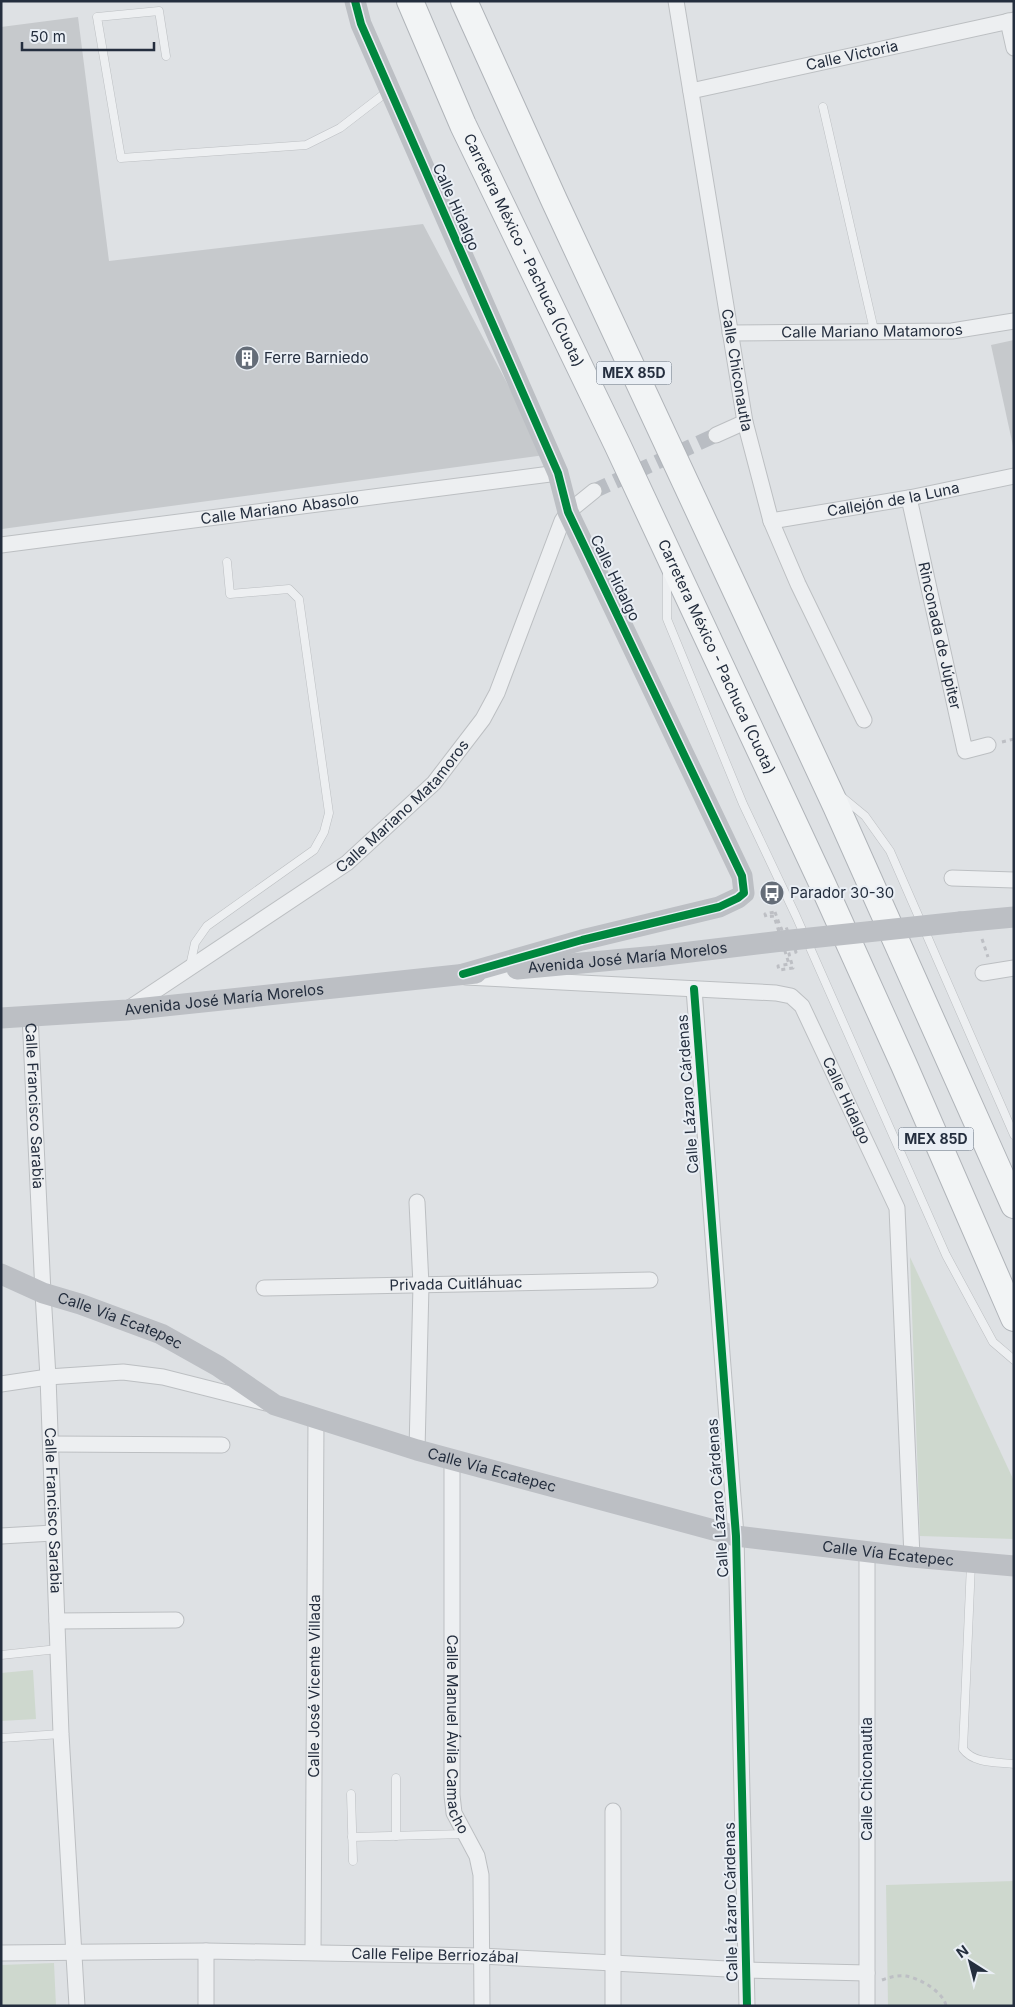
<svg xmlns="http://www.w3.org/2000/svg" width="1015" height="2007" viewBox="0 0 1015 2007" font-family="Inter,sans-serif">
	<rect width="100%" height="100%" fill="#dee1e4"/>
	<g fill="#ced8ce">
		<path d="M910 1257 1014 1481V1539L920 1536Z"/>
		<path d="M33 1670 36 1719 1 1721V1673Z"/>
		<path d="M1014 1881V2006H888L886 1885Z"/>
		<path d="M54 1963 56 2006H1V1965Z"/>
	</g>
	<g fill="#c6c9cc">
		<path d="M78 17 109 261 423 224 545 455 2 529 1 27Z"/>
		<path d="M1014 340V446H1013L991 345Z"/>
	</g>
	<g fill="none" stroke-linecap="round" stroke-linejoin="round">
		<path stroke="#b9bdc3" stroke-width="15" stroke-dasharray="15 8" stroke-linecap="butt" d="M594 491 716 435"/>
		<defs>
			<g id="lane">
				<path d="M166 56 159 11 97 17 121 158 306 145 340 128 388 91"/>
				<path d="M823 107 874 330"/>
				<path d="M667 572V619L743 804 796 916 946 1255 993 1342 1014 1360"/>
				<path d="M842 797 865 816 890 851 1014 1135"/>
				<path d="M190 966 195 943 207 926 314 850 324 832 329 813 299 599 289 589 230 594 227 562"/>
				<path d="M971 1564 963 1749C974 1764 997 1762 1014 1764"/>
				<path d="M1 1655 58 1649"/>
				<path d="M1 1738 61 1734"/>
				<path d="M351 1794 353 1861"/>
				<path d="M396 1836V1778"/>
				<path d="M352 1837 465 1834"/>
			</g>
			<g id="street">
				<path id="s1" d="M676 1 745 422 771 521 798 584 864 720"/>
				<path d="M1008 21 1014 48"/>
				<path id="s2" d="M691 91 1014 20"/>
				<path id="s3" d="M730 333 952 331 1014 321"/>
				<path d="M716 435 745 422"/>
				<path id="s4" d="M909 498 965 751 988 745"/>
				<path id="s5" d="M771 521 909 498 1014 476"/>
				<path id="s6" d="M1 545 558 473"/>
				<path d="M952 878 1014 880"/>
				<path d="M983 973 1014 968"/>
				<path id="s7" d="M466 977 776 993 791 996 802 1006 897 1208 912 1557"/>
				<path d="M694 989 736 1536 747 2006"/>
				<path id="s8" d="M131 1007 347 863 434 783 483 719 497 693 562 521 568 512 594 491"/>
				<path id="s9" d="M30 1015 43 1293 48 1377 61 1734 77 2006"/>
				<path d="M417 1202 421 1285 417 1450"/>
				<path id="s10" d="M264 1288 650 1280"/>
				<path d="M1 1384 48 1377 123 1372 163 1377 266 1403"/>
				<path d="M51 1444 222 1445"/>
				<path id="s11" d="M452 1459V1795L454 1813 477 1856 481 1875 482 2006"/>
				<path d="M1 1536 53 1533"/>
				<path d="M867 1552V2006"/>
				<path d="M57 1621 176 1620"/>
				<path d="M613 1811V2006"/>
				<path id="s12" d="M313 1952 316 1419"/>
				<path id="s13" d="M1 1953 206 1951 481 1956 746 1970 867 1973"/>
				<path d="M206 2006V1951"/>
			</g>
			<g id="highway">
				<path id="s17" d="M410 1 463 125 617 444 822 883 904 1065 1014 1318"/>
				<path d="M464 1 554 200 836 806 1014 1205"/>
			</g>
		</defs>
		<use href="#lane" stroke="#bcbfc2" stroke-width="9"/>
		<use href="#street" stroke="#bcbfc2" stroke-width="17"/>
		<use href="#highway" stroke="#b0b4b9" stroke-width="28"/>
		<g stroke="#bdbfc4" stroke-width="3" stroke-dasharray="4 4" stroke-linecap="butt">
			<path d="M1002 742 1014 739"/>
			<path d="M775 912 781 929 786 927 796 952 789 954 793 968 779 970 778 966 789 964 774 916 766 917 765 914Z"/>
			<path d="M982 939 988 957"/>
			<path d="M882 1980C890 1977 898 1975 906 1976 919 1978 944 1992 946 2006"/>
		</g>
		<use href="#lane" stroke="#edeff1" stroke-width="8"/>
		<use href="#street" stroke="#edeff1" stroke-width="15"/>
		<g stroke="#bcbfc4" stroke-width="21">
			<path d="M355 1 361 24 558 473 568 512 742 876 744 893 738 898 719 907 582 940 463 974"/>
			<path d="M960 922 1014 917"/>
			<path id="s14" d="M517 969 657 956 782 941"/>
			<path id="s15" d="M1 1018 127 1010 476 973"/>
			<path id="s16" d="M1 1274 43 1293 80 1304 161 1334 218 1366 275 1405 417 1450 736 1536 912 1557 1014 1566"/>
		</g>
		<use href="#highway" stroke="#f2f4f5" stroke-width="26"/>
		<path stroke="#bcbfc4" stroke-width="21" d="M782 941 960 922"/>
		<defs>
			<g id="cycleway">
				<path d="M355 1 361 24 558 473 568 512 742 876 744 893 738 898 719 907 582 940 463 974"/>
				<path d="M694 989 736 1536 747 2006"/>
			</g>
		</defs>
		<use href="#cycleway" stroke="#eaeff5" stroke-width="11"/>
		<use href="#cycleway" stroke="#00873e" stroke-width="8"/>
	</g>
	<defs>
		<symbol id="building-disc" viewBox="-11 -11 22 22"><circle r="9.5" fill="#656d78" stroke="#eaeff5"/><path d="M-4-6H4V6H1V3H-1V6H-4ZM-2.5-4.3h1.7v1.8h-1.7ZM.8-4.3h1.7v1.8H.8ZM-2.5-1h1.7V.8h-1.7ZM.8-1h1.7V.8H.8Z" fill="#fff"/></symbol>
		<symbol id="bus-disc" viewBox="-11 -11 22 22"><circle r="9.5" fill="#656d78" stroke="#eaeff5"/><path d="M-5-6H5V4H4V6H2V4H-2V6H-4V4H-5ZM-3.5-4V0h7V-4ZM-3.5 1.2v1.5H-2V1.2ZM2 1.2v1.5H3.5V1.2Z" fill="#fff"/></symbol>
	</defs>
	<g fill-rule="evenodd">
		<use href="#building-disc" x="233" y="344" width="28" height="28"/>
		<use href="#bus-disc" x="758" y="879" width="28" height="28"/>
	</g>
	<g text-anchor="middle" stroke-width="4" stroke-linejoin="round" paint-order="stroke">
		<g fill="#eaeff5" stroke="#5f6875" stroke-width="1">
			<rect x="596.5" y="361.5" width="75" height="23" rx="4"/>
			<rect x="898.5" y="1127.5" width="75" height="23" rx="4"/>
		</g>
		<g font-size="14" font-weight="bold" fill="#242e3e">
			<text x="634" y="378">MEX 85D</text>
			<text x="936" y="1144">MEX 85D</text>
		</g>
		<g font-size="15" fill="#242e3e" stroke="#eaeff5">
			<text dy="5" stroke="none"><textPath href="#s2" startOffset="165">Calle Victoria</textPath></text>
			<text transform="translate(456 207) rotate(66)" y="5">Calle Hidalgo</text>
			<text dy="5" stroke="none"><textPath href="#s17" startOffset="274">Carretera México - Pachuca (Cuota)</textPath></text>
			<text dy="5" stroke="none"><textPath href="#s3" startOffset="142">Calle Mariano Matamoros</textPath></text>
			<text dy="5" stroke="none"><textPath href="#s1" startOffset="374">Calle Chiconautla</textPath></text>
			<text dy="5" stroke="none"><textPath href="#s5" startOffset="124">Callejón de la Luna</textPath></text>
			<text dy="5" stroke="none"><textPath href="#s6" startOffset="281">Calle Mariano Abasolo</textPath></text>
			<text transform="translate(615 578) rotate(64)" y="5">Calle Hidalgo</text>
			<text dy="5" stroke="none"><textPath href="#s4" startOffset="141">Rinconada de Júpiter</textPath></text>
			<text dy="5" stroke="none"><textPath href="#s17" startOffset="724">Carretera México - Pachuca (Cuota)</textPath></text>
			<text dy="5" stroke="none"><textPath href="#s8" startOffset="339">Calle Mariano Matamoros</textPath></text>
			<text dy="5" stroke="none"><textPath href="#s14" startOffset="111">Avenida José María Morelos</textPath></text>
			<text dy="5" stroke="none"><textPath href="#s15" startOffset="224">Avenida José María Morelos</textPath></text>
			<text transform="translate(688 1094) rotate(-94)" y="5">Calle Lázaro Cárdenas</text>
			<text dy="5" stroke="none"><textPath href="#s7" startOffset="445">Calle Hidalgo</textPath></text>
			<text dy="5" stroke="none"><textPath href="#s9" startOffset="91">Calle Francisco Sarabia</textPath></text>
			<text dy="5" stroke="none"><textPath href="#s10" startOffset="192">Privada Cuitláhuac</textPath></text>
			<text dy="5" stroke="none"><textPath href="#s16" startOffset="128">Calle Vía Ecatepec</textPath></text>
			<text dy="5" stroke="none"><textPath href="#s16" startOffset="532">Calle Vía Ecatepec</textPath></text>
			<text transform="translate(718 1498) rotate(-94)" y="5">Calle Lázaro Cárdenas</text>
			<text dy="5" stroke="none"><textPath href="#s9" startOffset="496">Calle Francisco Sarabia</textPath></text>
			<text dy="5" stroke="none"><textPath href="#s16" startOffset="938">Calle Vía Ecatepec</textPath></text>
			<text dy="5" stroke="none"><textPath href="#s12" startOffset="266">Calle José Vicente Villada</textPath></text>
			<text dy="5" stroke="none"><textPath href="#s11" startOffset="276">Calle Manuel Ávila Camacho</textPath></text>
			<text transform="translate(867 1779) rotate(-90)" y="5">Calle Chiconautla</text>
			<text transform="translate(731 1902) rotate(-91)" y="5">Calle Lázaro Cárdenas</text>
			<text dy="5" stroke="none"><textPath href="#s13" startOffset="434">Calle Felipe Berriozábal</textPath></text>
		</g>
		<g font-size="15" fill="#242e3e" stroke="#eaeff5" text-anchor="start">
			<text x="264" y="363">Ferre Barniedo</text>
			<text x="790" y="898">Parador 30-30</text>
		</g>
	</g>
	<rect width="1015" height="2007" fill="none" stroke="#242e3e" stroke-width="5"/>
	<g transform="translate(970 1962) rotate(324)" stroke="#eaeff5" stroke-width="4" paint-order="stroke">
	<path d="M0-4L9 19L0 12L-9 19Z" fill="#242e3e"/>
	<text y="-8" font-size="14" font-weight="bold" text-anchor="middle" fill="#242e3e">N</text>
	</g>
	<path d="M22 42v8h132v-8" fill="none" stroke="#242e3e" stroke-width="2.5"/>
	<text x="30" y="42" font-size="15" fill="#242e3e" stroke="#eaeff5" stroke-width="4" paint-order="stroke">50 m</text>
</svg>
